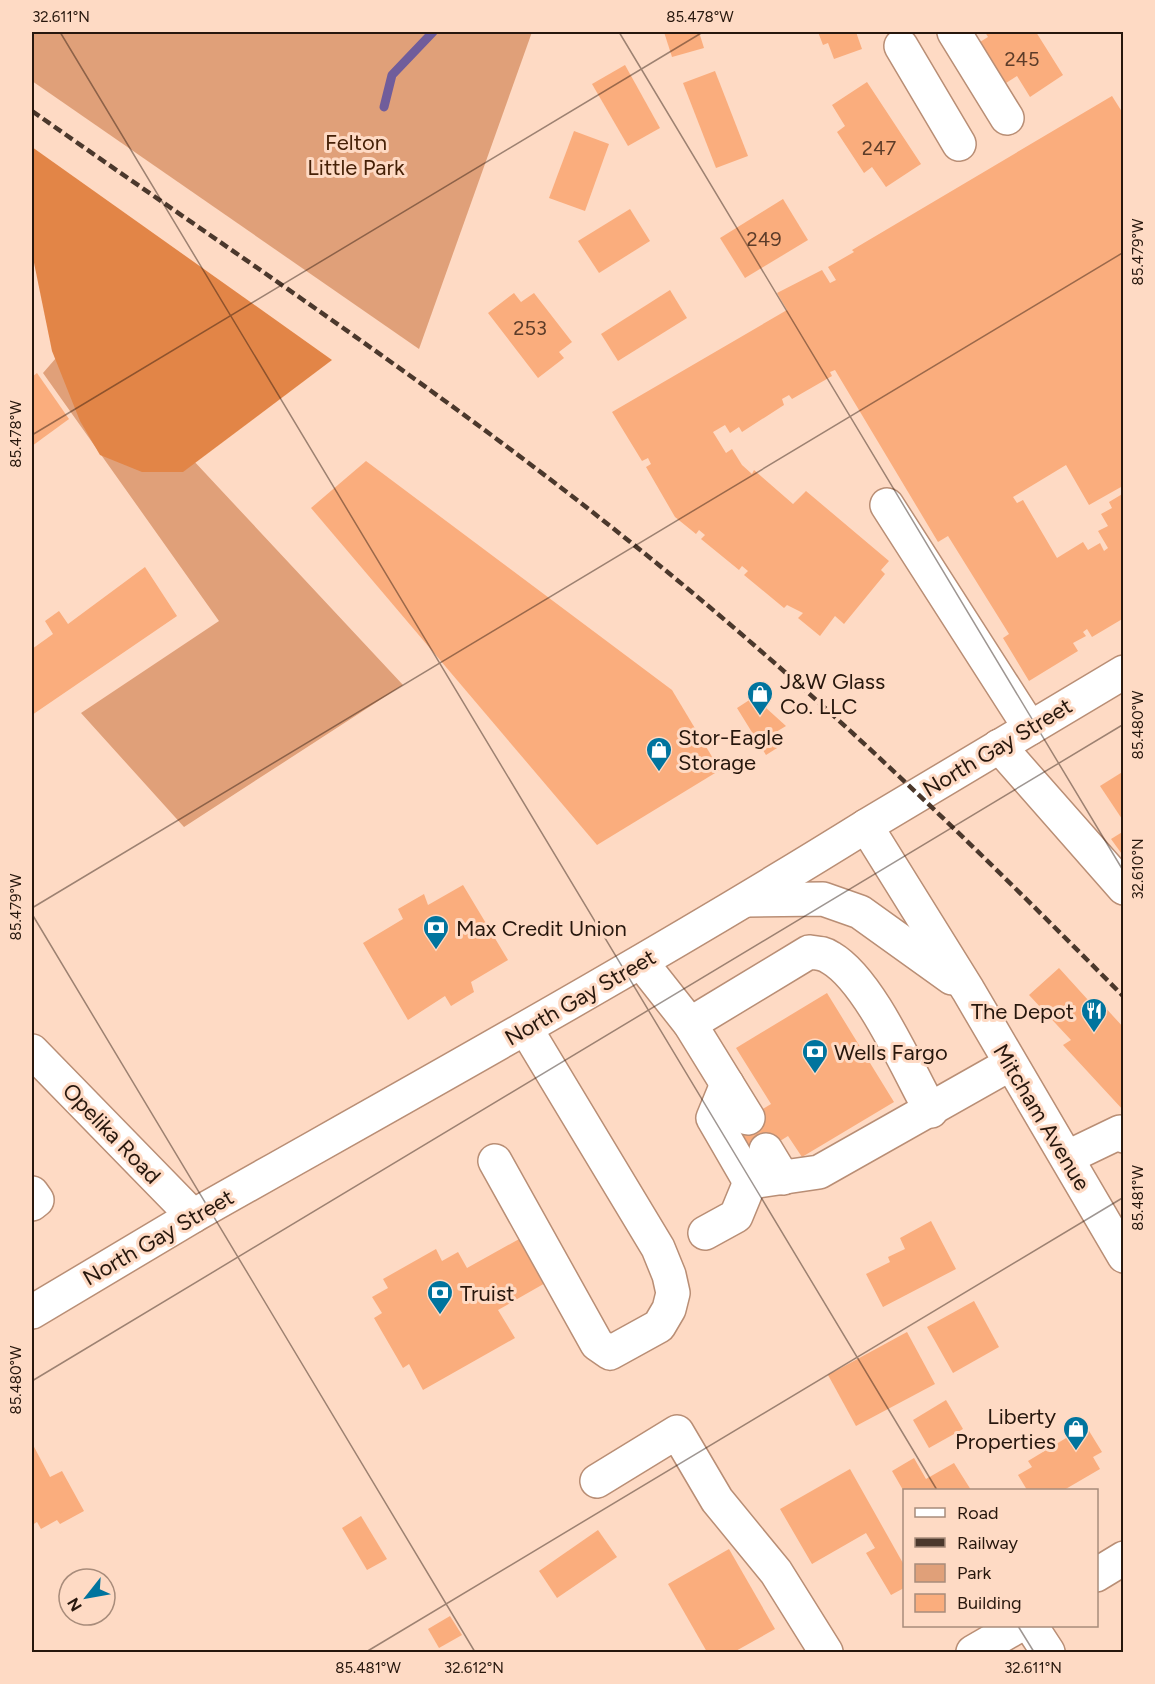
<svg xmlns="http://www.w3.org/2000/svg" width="1155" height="1684" viewBox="0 0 1155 1684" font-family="Figtree,sans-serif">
	<rect width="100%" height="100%" fill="#fedac4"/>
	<g fill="#e0a079">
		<path d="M32 32H532L419 349 32 81Z"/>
		<path d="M69 343 178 444 403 685 184 827 81 713 219 621 43 373Z"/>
	</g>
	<path fill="#e28547" d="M32 147 332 360 183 472H142L100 455 80 421 52 351 32 253Z"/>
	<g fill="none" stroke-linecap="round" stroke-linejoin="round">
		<path stroke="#705d9b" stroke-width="9" d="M384 107 392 75 433 32"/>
	</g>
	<g fill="#faad7d">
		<path d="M664 32H699L704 48 672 57Z"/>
		<path d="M818 32H856L862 49 834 59 828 43 823 45Z"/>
		<path d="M985 32H1036L1063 75 1030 97 1017 76 1006 83 980 42 988 37Z"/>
		<path d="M625 65 660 128 628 146 592 84Z"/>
		<path d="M715 71 748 156 716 168 683 83Z"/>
		<path d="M867 82 921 164 886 187 872 167 864 173 837 132 845 126 832 105Z"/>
		<path d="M1112 96 1124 115V492L1121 487 1089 505 1066 465 1013 497 1017 503 1023 500 1057 558 1083 542 1088 550 1100 543 1104 551 1108 548 1098 531 1108 526 1101 514 1112 508 1109 502 1124 493V618L1092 637 1087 629 1083 632 1086 636 1073 643 1078 651 1029 681 1003 638 1009 634 948 536 938 542 835 370 830 372 832 376 792 399 789 395 782 399 784 405 742 432 739 427 730 433 725 425 713 432 726 453 732 449 742 465 752 474 754 470 793 504 806 491 889 561 881 570 885 574 844 624 835 616 820 636 798 618 803 613 787 605 784 608 744 575 748 571 742 566 739 570 701 539 705 535 699 530 696 534 675 517 646 467 651 464 648 458 642 461 612 412 787 310 777 293 822 270 830 283 836 280 828 267 854 252 852 250Z"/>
		<path d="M574 131 609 144 585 211 549 198Z"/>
		<path d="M783 199 808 240 745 278 720 238Z"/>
		<path d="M630 209 650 241 599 273 578 241Z"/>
		<path d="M670 290 687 318 618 361 601 334Z"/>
		<path d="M514 293 521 302 534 293 572 342 559 352 564 358 538 378 488 313Z"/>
		<path d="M37 373 69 419 32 446V377Z"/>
		<path d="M366 461 672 690 720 770 597 845 311 508Z"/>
		<path d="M145 567 177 616 32 715V649L53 634 45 621 59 611 68 624Z"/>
		<path d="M754 697 786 726 776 732 785 743 766 755 737 708Z"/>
		<path d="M1124 771V822L1100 786Z"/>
		<path d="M1124 831V857L1111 839Z"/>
		<path d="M463 885 508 960 471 982 474 992 451 1006 445 996 408 1020 363 943 403 919 398 909 424 894 428 905Z"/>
		<path d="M1059 968 1098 1011 1102 1004 1124 1028V1111L1063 1045 1071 1040 1029 995Z"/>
		<path d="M827 993 894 1102 802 1157 788 1136 745 1163 726 1132 771 1104 736 1048Z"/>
		<path d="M931 1221 956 1269 883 1307 866 1274 890 1262 888 1257 905 1249 900 1238Z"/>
		<path d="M521 1238 547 1282 498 1310 515 1338 423 1390 409 1364 403 1368 374 1318 382 1313 372 1297 388 1288 383 1279 436 1249 442 1261 458 1252 467 1268Z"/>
		<path d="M974 1301 999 1347 953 1373 927 1327Z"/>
		<path d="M907 1332 935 1384 856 1426 828 1375Z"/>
		<path d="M946 1400 963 1429 929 1448 913 1420Z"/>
		<path d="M1086 1426 1102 1452 1093 1457 1100 1469 1064 1490H1027L1018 1475 1032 1467 1028 1461Z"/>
		<path d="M32 1443 50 1477 62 1471 84 1511 60 1524 57 1520 41 1529 37 1522 32 1525Z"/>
		<path d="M914 1458 926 1479 954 1463 971 1490H903L892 1471Z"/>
		<path d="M850 1469 904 1565V1588L891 1595 866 1553 875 1548 866 1533 812 1564 780 1509Z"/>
		<path d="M361 1516 387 1559 367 1570 342 1528Z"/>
		<path d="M598 1530 617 1557 557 1598 539 1571Z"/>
		<path d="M729 1549 775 1629 734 1652H707L668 1584Z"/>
		<path d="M450 1616 462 1635 439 1648 428 1629Z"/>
	</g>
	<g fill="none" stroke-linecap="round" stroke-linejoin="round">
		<defs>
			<g id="minor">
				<path d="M954 32 1007 118"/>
				<path d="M901 46 959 144"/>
				<path d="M887 505 1030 728"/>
				<path d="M999 746 1124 888"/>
				<path d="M866 826 1124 672"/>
				<path d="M641 962 690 1024 748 1118"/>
				<path d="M690 1024 809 952C818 953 824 953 831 958 870 981 908 1070 931 1111"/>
				<path d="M727 1084 713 1118 750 1182"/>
				<path d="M766 1150 783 1178"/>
				<path d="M1068 1157 1120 1132 1124 1136"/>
				<path d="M495 1161 597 1344 610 1353 659 1326 669 1309 673 1293 669 1275 658 1248 526 1029"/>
				<path d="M750 1182 819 1172 1010 1064"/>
				<path d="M32 1193 37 1200 32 1204"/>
				<path d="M705 1233 736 1216 750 1182"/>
				<path d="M32 1312 193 1216"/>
				<path d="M597 1481 677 1432 717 1500 776 1572 826 1652"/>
			</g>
			<g id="major">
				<path d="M747 900 823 899 860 912 952 978"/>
				<path d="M32 1051 193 1216C419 1088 646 963 866 826L968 990 1124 1256"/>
				<path d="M1096 1575 1124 1558"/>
				<path d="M1031 1626 1048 1652"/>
				<path d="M973 1652 1018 1626"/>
			</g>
		</defs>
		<use href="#minor" stroke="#b98e75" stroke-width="36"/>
		<use href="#major" stroke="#b98e75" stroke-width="36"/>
		<use href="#minor" stroke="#fff" stroke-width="33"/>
		<use href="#major" stroke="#fff" stroke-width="33"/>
		<path stroke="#4b382c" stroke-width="4.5" stroke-dasharray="9 4.5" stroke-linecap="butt" d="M32 111C232 252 438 388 629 541 805 681 966 837 1124 997"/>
	</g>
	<path fill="none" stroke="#27170d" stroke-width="1.5" stroke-opacity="0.45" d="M60 32 937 1490M619 32 1124 872M32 435 703 32M32 908 1124 252M32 914 475 1652M32 1381 1124 724M1018 1626 1034 1652M366 1652 1124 1197"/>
	<defs>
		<symbol id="shop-pin" viewBox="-11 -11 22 30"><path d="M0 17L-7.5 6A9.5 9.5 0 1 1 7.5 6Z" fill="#00749e" stroke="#fedac4"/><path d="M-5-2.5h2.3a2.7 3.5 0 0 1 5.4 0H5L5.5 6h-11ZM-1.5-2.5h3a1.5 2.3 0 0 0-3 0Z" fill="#fff"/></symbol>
		<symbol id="bank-pin" viewBox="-11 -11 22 30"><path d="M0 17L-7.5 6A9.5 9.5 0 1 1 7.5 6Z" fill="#00749e" stroke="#fedac4"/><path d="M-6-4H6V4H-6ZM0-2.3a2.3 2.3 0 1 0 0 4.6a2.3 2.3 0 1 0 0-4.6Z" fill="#fff"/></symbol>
		<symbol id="restaurant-pin" viewBox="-11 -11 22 30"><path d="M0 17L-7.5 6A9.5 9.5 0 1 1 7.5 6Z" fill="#00749e" stroke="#fedac4"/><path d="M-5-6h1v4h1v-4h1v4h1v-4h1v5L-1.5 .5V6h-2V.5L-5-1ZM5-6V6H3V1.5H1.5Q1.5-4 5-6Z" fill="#fff"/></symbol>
	</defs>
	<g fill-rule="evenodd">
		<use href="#shop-pin" x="745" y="679" width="30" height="40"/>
		<use href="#shop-pin" x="644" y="735" width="30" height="40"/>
		<use href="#bank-pin" x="421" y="913" width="30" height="40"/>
		<use href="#restaurant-pin" x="1079" y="996" width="30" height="40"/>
		<use href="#bank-pin" x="800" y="1037" width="30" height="40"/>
		<use href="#bank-pin" x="425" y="1278" width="30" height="40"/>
		<use href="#shop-pin" x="1061" y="1414" width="30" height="40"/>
	</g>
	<g text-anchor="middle" stroke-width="6" stroke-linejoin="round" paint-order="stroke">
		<g font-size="20" fill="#5c3c29">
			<text x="1022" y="66">245</text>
			<text x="879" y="155">247</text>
			<text x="764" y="246">249</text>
			<text x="530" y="335">253</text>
		</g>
		<g font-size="22" fill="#462107" stroke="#fedac4">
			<text x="356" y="150">Felton<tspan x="356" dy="25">Little Park</tspan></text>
		</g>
		<g font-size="22" fill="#27170d" stroke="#fedac4" text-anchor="start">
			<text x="780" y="689">J&amp;W Glass<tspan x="780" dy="25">Co. LLC</tspan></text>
			<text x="678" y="745">Stor-Eagle<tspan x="678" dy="25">Storage</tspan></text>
			<text x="456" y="936">Max Credit Union</text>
			<text x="1074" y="1019" text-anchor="end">The Depot</text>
			<text x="834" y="1060">Wells Fargo</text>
			<text x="460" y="1301">Truist</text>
			<text x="1056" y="1424" text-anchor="end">Liberty<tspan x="1056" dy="25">Properties</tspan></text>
		</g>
		<g font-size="22" fill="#27170d" stroke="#fedac4">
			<text transform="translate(997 747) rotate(-31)" y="8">North Gay Street</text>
			<text transform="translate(580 997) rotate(-30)" y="8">North Gay Street</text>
			<text transform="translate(1042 1117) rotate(59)" y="8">Mitcham Avenue</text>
			<text transform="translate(112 1133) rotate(46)" y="8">Opelika Road</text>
			<text transform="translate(158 1237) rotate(-30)" y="8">North Gay Street</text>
		</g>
	</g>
	<rect width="1155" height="1684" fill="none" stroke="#fedac4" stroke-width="66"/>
	<rect x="903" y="1489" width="195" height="138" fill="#fedac4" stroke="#a88c7b" stroke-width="1.5"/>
	<rect x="915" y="1508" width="30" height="9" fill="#ffffff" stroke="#a88c7b" stroke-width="1.5"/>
	<text x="957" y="1519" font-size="18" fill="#27170d">Road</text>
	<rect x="915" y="1538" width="30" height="9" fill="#4b382c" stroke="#a88c7b" stroke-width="1.5"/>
	<text x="957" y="1549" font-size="18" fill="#27170d">Railway</text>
	<rect x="915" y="1564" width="30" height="18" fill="#e0a079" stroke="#a88c7b" stroke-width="1.5"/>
	<text x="957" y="1579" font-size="18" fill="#27170d">Park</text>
	<rect x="915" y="1594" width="30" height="18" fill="#faad7d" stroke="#a88c7b" stroke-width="1.5"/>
	<text x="957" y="1609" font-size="18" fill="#27170d">Building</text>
	<g transform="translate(87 1597) rotate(239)"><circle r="28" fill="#fedac4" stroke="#a88c7b" stroke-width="1.5"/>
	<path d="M0-4.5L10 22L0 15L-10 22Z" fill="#00749e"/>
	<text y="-9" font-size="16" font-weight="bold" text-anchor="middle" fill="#27170d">N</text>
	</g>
	<rect x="33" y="33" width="1089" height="1618" fill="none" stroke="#27170d" stroke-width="2"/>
	<g font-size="15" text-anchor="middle" fill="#27170d">
		<text x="61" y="22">32.611°N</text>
		<text x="700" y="22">85.478°W</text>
		<text transform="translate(1138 252) rotate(-90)" y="5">85.479°W</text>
		<text transform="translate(16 434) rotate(-90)" y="5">85.478°W</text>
		<text transform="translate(1138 725) rotate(-90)" y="5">85.480°W</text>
		<text transform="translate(1138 869) rotate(-90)" y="5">32.610°N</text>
		<text transform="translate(16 907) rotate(-90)" y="5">85.479°W</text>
		<text transform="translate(1138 1198) rotate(-90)" y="5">85.481°W</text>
		<text transform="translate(16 1380) rotate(-90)" y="5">85.480°W</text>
		<text x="368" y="1673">85.481°W</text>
		<text x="474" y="1673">32.612°N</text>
		<text x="1033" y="1673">32.611°N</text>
	</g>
</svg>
